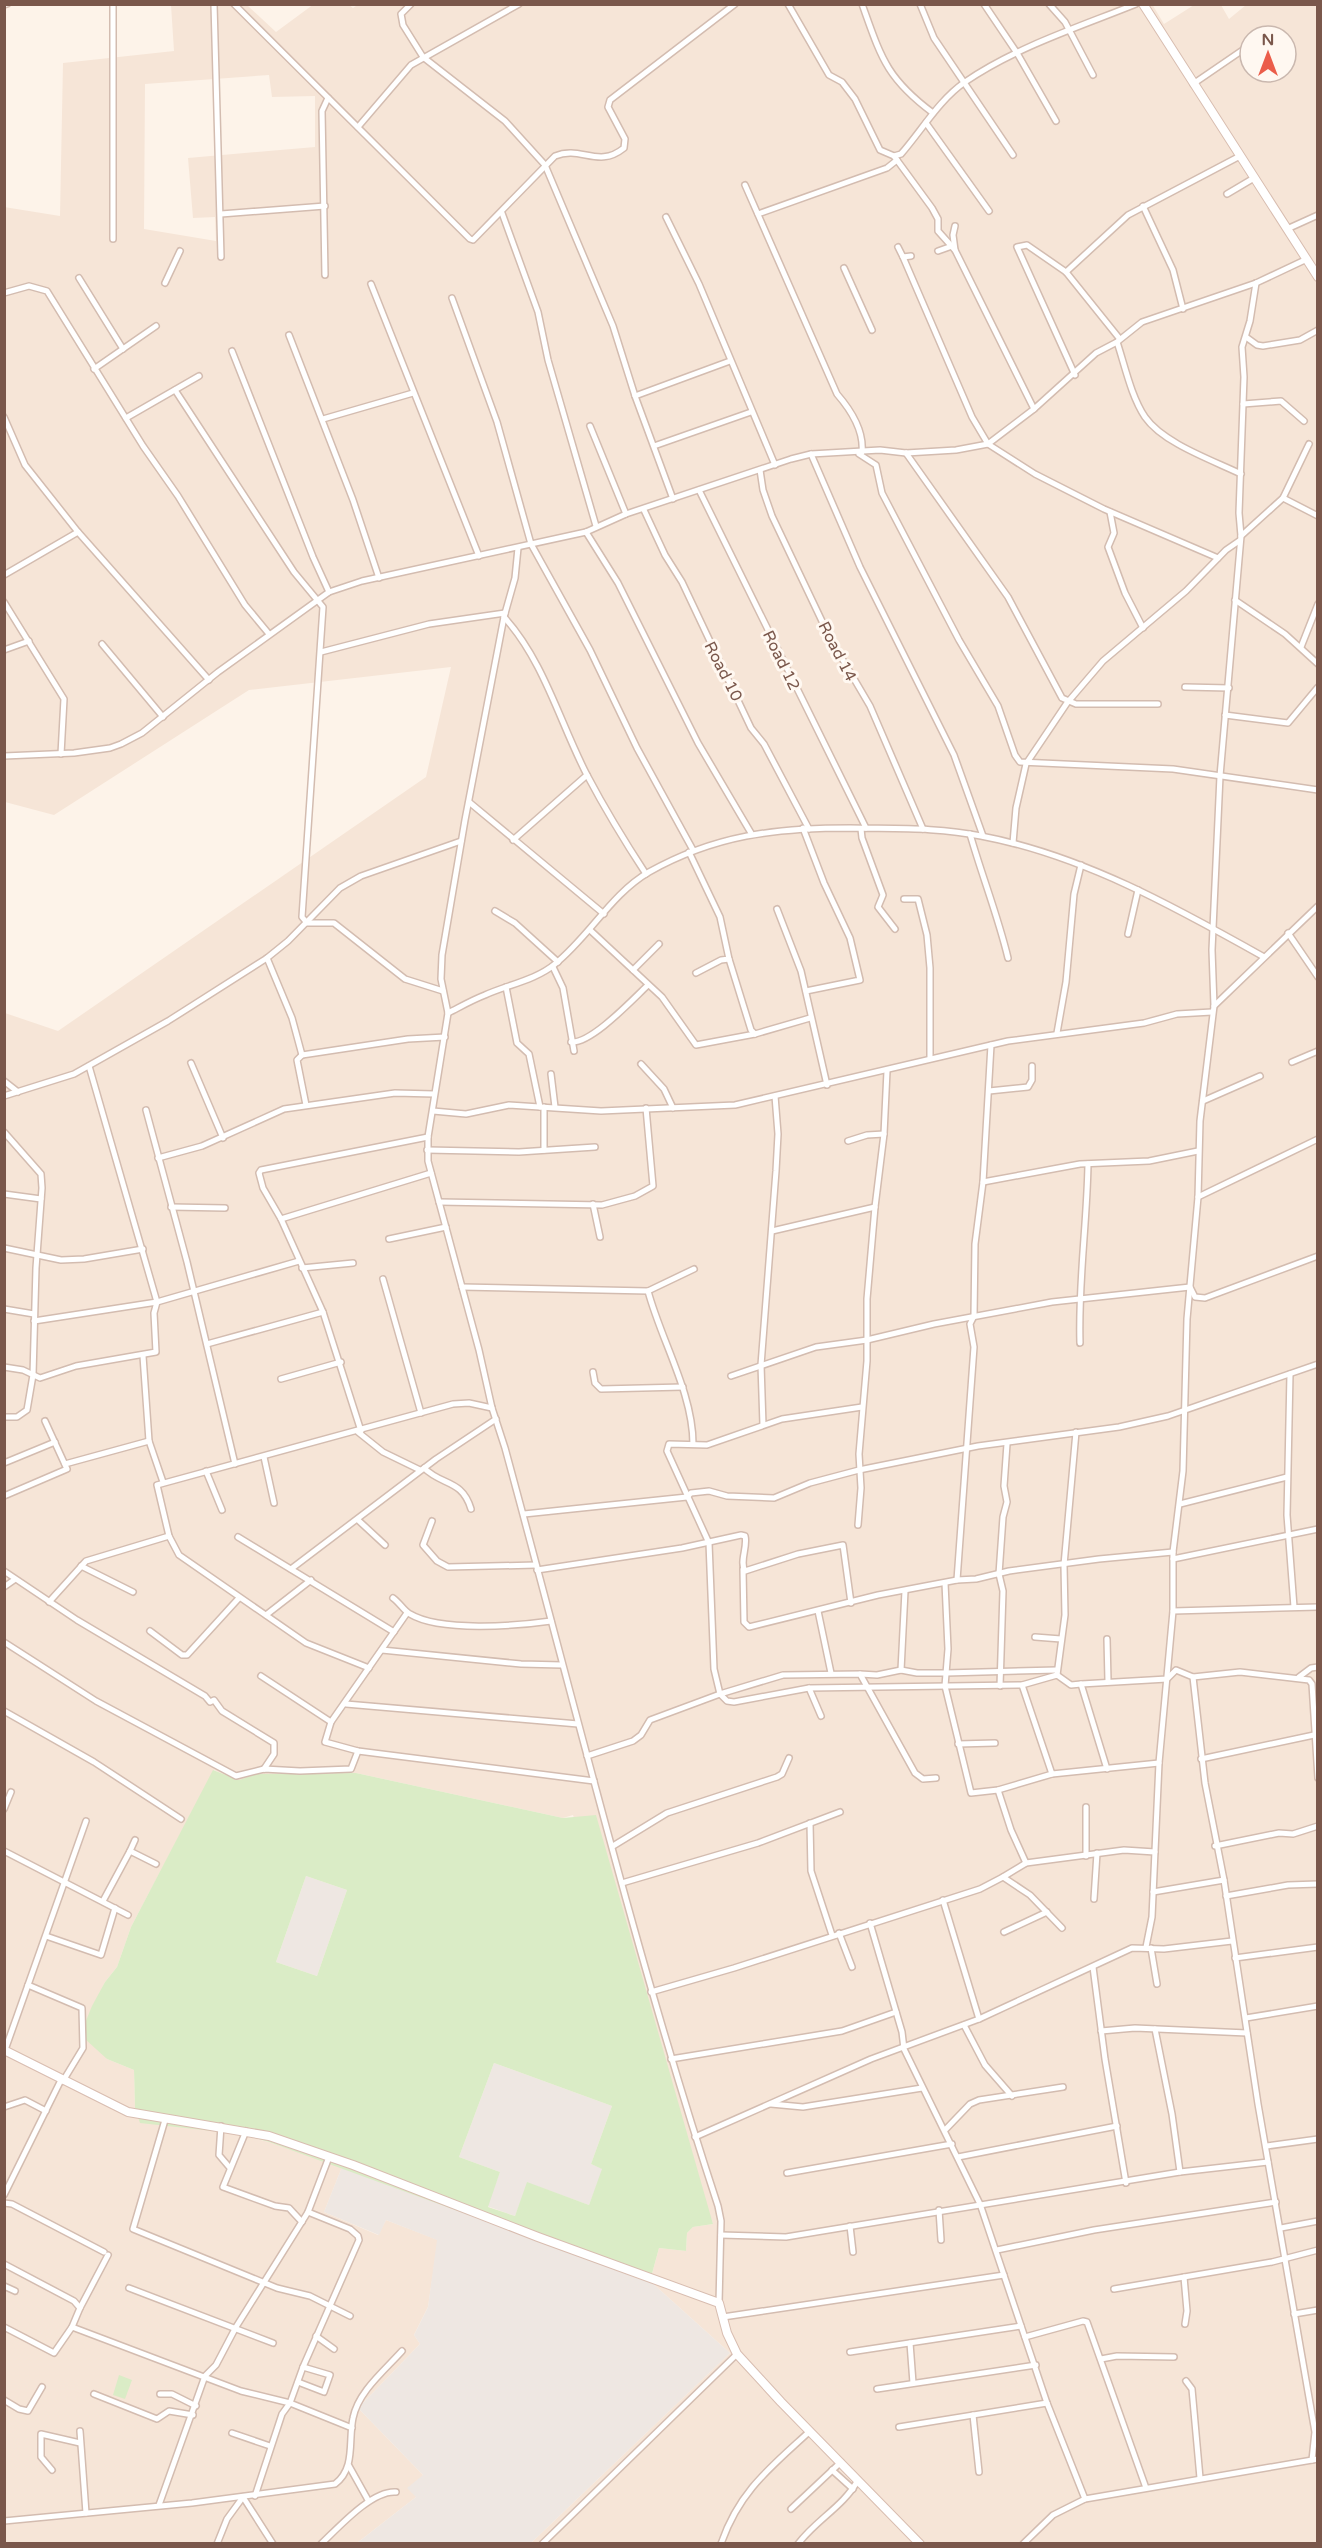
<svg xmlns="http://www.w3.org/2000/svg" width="1322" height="2548" viewBox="0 0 1322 2548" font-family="'Varela Round',sans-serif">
	<rect width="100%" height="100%" fill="#fdf3e9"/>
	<path fill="#f6e5d7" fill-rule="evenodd" d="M314 4 349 5 353 8 359 4H1152L1164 24 1194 5H1221L1229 19 1246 5H1317V2543H531L730 2353 650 2281 659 2248 686 2251 687 2233 693 2227 713 2224 573 1815 563 1818 356 1773 257 1774 239 1781 214 1770 131 1927 117 1967 105 1982 85 2023 107 2059 134 2070 135 2108 269 2142 342 2167 324 2212 378 2235 386 2220 438 2240 428 2307 414 2335 420 2344 358 2408 423 2475 416 2497 357 2543H5V1013L58 1031 426 777 451 667 249 690 54 815 5 802 4 207 60 216 63 63 174 51 171 5H247L276 32ZM1250 36H1286V72H1250ZM269 75 272 97 315 96V147L188 158 193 218 215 217 216 241 144 229 145 84Z"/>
	<g fill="#eee7e2">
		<path d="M306 1876 347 1890 317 1976 276 1962Z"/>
		<path d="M494 2063 612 2106 591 2164 603 2169 589 2205 528 2183 515 2216 487 2206 500 2172 459 2157Z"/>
		<path d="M342 2167 650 2281 730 2353 531 2543H357L416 2497 407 2488 423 2475 358 2408 420 2344 414 2335 428 2307 437 2240 386 2220 379 2235 324 2212Z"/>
	</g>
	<g fill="#daecc6" fill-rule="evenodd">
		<path d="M213 1770 239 1780 257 1774 356 1773 563 1818 596 1815 713 2224 693 2227 687 2233 686 2251 659 2248 650 2281 269 2142 240 2134 140 2123 135 2108 134 2070 107 2059 85 2039V2023L92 2006 105 1982 117 1967 131 1927ZM306 1876 347 1890 317 1976 276 1962ZM494 2063 612 2106 591 2164 602 2169 589 2205 527 2182 515 2216 488 2207 500 2172 459 2157Z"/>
		<path d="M119 2375 132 2380 125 2399 113 2395Z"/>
	</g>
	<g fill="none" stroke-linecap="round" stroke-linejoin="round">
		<defs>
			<g id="street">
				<path d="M113 4V239"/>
				<path d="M214 4 221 257"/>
				<path d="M234 4 470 239 473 240 555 156C581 145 598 169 624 148L625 139 608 107 610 100 735 4"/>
				<path d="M411 4 401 14 403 25 423 57 505 121 545 165 613 326 635 396 673 499"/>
				<path d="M788 4 829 75 842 82 855 99 880 150 894 156 932 208 938 219V231L955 250 1034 409"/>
				<path d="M862 4C881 57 886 78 933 113"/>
				<path d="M920 4 934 38 1013 155"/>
				<path d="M984 4 1017 53 1056 121"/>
				<path d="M1049 4 1065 22 1093 75"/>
				<path d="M4 5 7 4"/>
				<path d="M1193 84 1250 45"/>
				<path d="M926 123 989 211"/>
				<path d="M358 127 411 65 519 4"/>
				<path d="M894 156 901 154C922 130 939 100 965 82 1016 47 1079 27 1136 4"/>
				<path d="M745 185 837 394C850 409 864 431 862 452"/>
				<path d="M1227 194 1254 178"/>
				<path d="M1143 206 1173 270 1183 309"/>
				<path d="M502 213 538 312 548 360 596 526"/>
				<path d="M221 214 325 206"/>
				<path d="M758 214 887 168 897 160"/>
				<path d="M666 217 699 284 775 465"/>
				<path d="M955 226 953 235 955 250"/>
				<path d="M1287 229 1318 215"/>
				<path d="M898 247 903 257 911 256"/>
				<path d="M938 251 952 246"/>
				<path d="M903 257 972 417 988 444 1035 474 1104 509 1218 558"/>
				<path d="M844 268 872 330"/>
				<path d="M1066 272 1128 215 1240 156"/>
				<path d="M325 275 322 111 328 98"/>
				<path d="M79 278 123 349"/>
				<path d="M165 283 180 251"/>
				<path d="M371 284 479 556"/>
				<path d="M4 293 29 286 47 291 143 446 178 496 245 605 269 634"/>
				<path d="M452 298 497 422 531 544 590 650 637 748 693 850"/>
				<path d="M289 335 353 500 379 578"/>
				<path d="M1246 337 1257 345 1263 346 1300 340 1318 330"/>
				<path d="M1117 342C1125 366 1131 396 1145 417 1163 443 1212 460 1241 474"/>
				<path d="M232 351 313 557 329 592"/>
				<path d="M94 369 156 326"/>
				<path d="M1075 375 1017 247 1027 245 1066 272 1119 338"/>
				<path d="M175 390 294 572 323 607 302 917 307 923H334L405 979 443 991"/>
				<path d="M635 396 730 361"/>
				<path d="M1243 404 1281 401 1304 421"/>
				<path d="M4 417 25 465 78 532 209 680"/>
				<path d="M126 418 199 376"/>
				<path d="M323 419 413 393"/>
				<path d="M590 426 626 514"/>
				<path d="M654 446 751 412"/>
				<path d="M906 453 1008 597 1062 698 1076 704H1158"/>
				<path d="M811 454 860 567 954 755 983 836"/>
				<path d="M859 454 876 465 882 493 959 640 998 706 1015 755 1020 762 1173 769 1318 790"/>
				<path d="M760 470 763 490 772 516 830 638 870 706 923 829"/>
				<path d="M699 490 866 828"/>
				<path d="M1283 498 1318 516"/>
				<path d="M644 510 665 555 682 582 751 728 764 744 809 829"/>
				<path d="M1110 512 1114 533 1108 547 1125 593 1143 628"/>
				<path d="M586 532 618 583 698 743 751 833"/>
				<path d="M1241 536 1283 498 1309 444"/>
				<path d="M518 548 515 578 504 617 465 820 442 955 441 979 448 1013 428 1137V1161L479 1350 492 1408 505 1448C574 1701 636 1957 718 2206L721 2221 719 2303"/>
				<path d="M4 575 78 532"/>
				<path d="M1235 600 1285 634 1318 664"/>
				<path d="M4 602 64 699 61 754"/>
				<path d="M504 617C544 661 560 723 587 775 605 809 625 842 646 874"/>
				<path d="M102 644 163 717"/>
				<path d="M1301 647 1318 604"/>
				<path d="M4 650 29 641"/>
				<path d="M321 652 429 624 505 613"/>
				<path d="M1185 687 1229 688"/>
				<path d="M1225 715 1288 723 1318 687"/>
				<path d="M4 756 74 753 110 748 121 744 142 733 218 672 329 592 362 581 586 532 626 514 791 459 811 454 880 450 906 453 956 450 988 444 1034 409 1096 353 1117 342 1142 322 1256 283 1307 259"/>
				<path d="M469 802 604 914"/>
				<path d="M803 828 824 883 850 938 860 980 806 991"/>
				<path d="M861 829 862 838 883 895 878 907 895 929"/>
				<path d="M970 834C982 876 998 916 1008 958"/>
				<path d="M513 840 587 775"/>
				<path d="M1013 843 1016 808 1026 764 1067 703 1103 661 1186 591 1226 550 1239 541"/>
				<path d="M689 852 720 917 729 959 721 960 696 973"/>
				<path d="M904 899H918L927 935 930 968V1057"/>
				<path d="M777 909 801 971 827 1085"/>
				<path d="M495 911 515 923 558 962"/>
				<path d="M590 930 662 997 696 1045 755 1034 810 1018"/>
				<path d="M1288 933 1318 977"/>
				<path d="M1128 934 1138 890"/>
				<path d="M267 958 292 1018 302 1055"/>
				<path d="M729 959 751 1030 755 1034"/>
				<path d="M553 967 563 988 574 1051"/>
				<path d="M633 970 659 944"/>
				<path d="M506 987 517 1043 529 1054 540 1107"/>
				<path d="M1214 1006 1318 906"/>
				<path d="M448 1013C460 1007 472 1000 485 995 507 985 536 980 555 964 589 937 611 894 649 872 715 835 775 828 850 828 894 829 938 827 981 836 1082 855 1175 907 1264 957"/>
				<path d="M1057 1033 1066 982 1074 894 1081 865"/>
				<path d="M571 1042C591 1044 632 1000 647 986"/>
				<path d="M302 1055 408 1039 445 1037"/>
				<path d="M302 1055 297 1060 306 1105"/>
				<path d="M1292 1062 1318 1051"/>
				<path d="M191 1063 223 1138"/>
				<path d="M641 1064 664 1089 673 1108"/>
				<path d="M551 1074 555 1107"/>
				<path d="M4 1081 18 1092"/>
				<path d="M989 1091 1028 1087 1032 1080V1066"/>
				<path d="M4 1096 74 1074 168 1021 267 958 288 941 340 888 361 876 461 841"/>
				<path d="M1203 1101 1260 1076"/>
				<path d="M146 1110 187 1262 235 1464"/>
				<path d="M433 1111 466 1114 509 1105 601 1111 735 1105 1008 1041 1144 1023 1177 1014 1212 1012"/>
				<path d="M4 1132 41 1174 42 1188 36 1268 33 1375 27 1410 17 1417H4"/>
				<path d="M848 1141 867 1135 884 1134"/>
				<path d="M427 1150 519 1152 595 1147"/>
				<path d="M544 1150V1107"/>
				<path d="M158 1158 202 1146 284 1109 395 1093 434 1094"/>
				<path d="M983 1182 1080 1164 1149 1161 1198 1151"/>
				<path d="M4 1194 41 1199"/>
				<path d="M1198 1197 1318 1139"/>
				<path d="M439 1202 602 1205 635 1196 653 1186 646 1108"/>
				<path d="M593 1204 600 1237"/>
				<path d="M171 1207 225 1208"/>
				<path d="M281 1219 431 1173"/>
				<path d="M772 1231 875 1207"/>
				<path d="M389 1239 446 1227"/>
				<path d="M4 1248 61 1260 84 1259 143 1249"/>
				<path d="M302 1268 353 1263"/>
				<path d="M383 1279 421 1413"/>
				<path d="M462 1287 648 1291 694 1269"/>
				<path d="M648 1291C661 1340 693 1393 693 1444"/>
				<path d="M4 1309 34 1314"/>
				<path d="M34 1321 157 1302 299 1261"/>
				<path d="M1080 1343C1078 1283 1087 1224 1088 1164"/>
				<path d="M207 1344 323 1312"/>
				<path d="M143 1356 149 1441 163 1482"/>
				<path d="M4 1367 23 1370 40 1378 76 1366 156 1352 154 1313 157 1302 89 1066"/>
				<path d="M593 1372 595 1383 601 1389 683 1387"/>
				<path d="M1290 1374 1287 1515 1294 1607"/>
				<path d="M731 1376 816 1347 867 1340 934 1324 1052 1302 1190 1287 1195 1297 1205 1298 1318 1256"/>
				<path d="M281 1379 341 1362"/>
				<path d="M862 1407 782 1419 707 1445 669 1444 667 1451 709 1543 714 1669 720 1694 783 1675 860 1674 915 1773 923 1779 936 1778"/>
				<path d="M763 1425 761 1365 776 1171 778 1134 775 1096"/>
				<path d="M361 1431 323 1312 281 1219 263 1188 259 1173 261 1170 428 1137"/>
				<path d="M358 1432 383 1452 420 1470"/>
				<path d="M264 1457 274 1503"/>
				<path d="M4 1463 55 1442"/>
				<path d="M65 1464 149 1441"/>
				<path d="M424 1468C442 1486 462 1479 471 1509"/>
				<path d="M206 1471 222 1510"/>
				<path d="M4 1496 67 1469 45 1421"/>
				<path d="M1180 1504 1287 1477"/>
				<path d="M524 1514 687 1497 691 1493 709 1491 727 1496 774 1498 810 1483 859 1470 978 1446 1119 1427 1168 1416 1318 1364"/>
				<path d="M358 1520 385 1545"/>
				<path d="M432 1521 423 1545 437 1561 448 1567 536 1565"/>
				<path d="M858 1525 861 1488 859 1454 867 1361V1299L875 1207 884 1134 887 1071"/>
				<path d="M238 1537 394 1632"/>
				<path d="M1173 1559 1318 1529"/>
				<path d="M81 1566 133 1592"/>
				<path d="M291 1569 436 1459 496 1419"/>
				<path d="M743 1569 744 1622 749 1627 878 1595 957 1580 976 1579 1009 1571 1099 1559 1173 1552"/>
				<path d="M537 1570 682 1548 741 1535 745 1536C748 1547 739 1562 745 1571L798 1554 843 1545 851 1603"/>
				<path d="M4 1571 77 1620 205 1696 210 1702 214 1700 222 1711 274 1743V1754L264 1769"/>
				<path d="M957 1580 974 1347 970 1324 974 1316 975 1244 983 1182 991 1045"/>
				<path d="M945 1583 948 1649 945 1686 971 1793 998 1790 1052 1774 1159 1763"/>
				<path d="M4 1587 14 1580"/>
				<path d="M393 1598C400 1603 404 1611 410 1614 440 1632 516 1626 551 1621"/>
				<path d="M49 1602 86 1561 169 1536"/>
				<path d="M818 1611 831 1673"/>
				<path d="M1173 1611 1318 1607"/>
				<path d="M407 1613 331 1722 325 1742 358 1751 594 1781"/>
				<path d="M266 1615 311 1580"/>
				<path d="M150 1631 182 1655H187L239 1598"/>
				<path d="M1035 1637 1061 1639"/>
				<path d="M1107 1639 1108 1681"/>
				<path d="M4 1642 96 1701 236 1776 264 1769 300 1771 351 1769 358 1751"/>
				<path d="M382 1650 521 1664 562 1665"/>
				<path d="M369 1668 306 1643 179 1555 169 1536 157 1485 453 1404 469 1403 492 1408"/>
				<path d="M901 1670 905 1591"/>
				<path d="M860 1674 877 1675 901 1670 917 1673H946L1057 1670"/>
				<path d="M1057 1675 1065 1615 1064 1565 1076 1432"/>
				<path d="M261 1676 331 1722"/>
				<path d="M1193 1677 1240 1672 1309 1680 1312 1684 1318 1778"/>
				<path d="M1299 1677 1311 1668 1318 1667"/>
				<path d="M1081 1684 1107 1769"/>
				<path d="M1022 1685 1052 1774"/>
				<path d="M1000 1686 1003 1591 999 1574 1003 1517 1007 1502 1004 1486 1007 1444"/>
				<path d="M809 1688 821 1716"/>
				<path d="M346 1704 578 1724"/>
				<path d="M4 1711 94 1762 181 1819"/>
				<path d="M958 1744 995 1743"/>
				<path d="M587 1756 633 1741 641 1735 650 1720 720 1694 727 1701 734 1702 809 1688 1022 1685 1057 1675 1071 1685 1081 1684 1167 1679 1176 1670 1193 1677 1205 1783 1224 1880 1258 2104 1315 2432 1312 2460"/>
				<path d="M1201 1759 1314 1735"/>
				<path d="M998 1790 1011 1830 1026 1863"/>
				<path d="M4 1809 11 1792"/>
				<path d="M810 1823 811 1871 832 1935"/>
				<path d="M613 1846 667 1813 777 1777 782 1774 789 1758"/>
				<path d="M1215 1846 1279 1833 1293 1834 1318 1826"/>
				<path d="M4 1851 128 1915"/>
				<path d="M130 1851 135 1840"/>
				<path d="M1086 1856V1807"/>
				<path d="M1003 1877 1026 1863 1124 1850 1155 1852"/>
				<path d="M622 1883 758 1843 840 1812"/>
				<path d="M1153 1892 1224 1880"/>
				<path d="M1226 1896 1288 1885 1318 1884"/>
				<path d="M1094 1899 1097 1853"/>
				<path d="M943 1900 979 2019"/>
				<path d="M103 1901 130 1851 156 1864"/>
				<path d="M870 1923 902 2032 904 2049 980 2204 1047 2403 1085 2499"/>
				<path d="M1004 1932 1047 1912"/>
				<path d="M839 1933 852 1967"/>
				<path d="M46 1936 101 1955 115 1908"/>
				<path d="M1146 1947 1152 1917 1159 1763 1173 1611V1552L1183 1471 1187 1319 1198 1197 1200 1121 1214 1006 1212 950 1220 776 1241 536 1239 513 1244 377 1242 347 1250 321 1256 283"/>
				<path d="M1151 1948 1157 1984"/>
				<path d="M1235 1958 1318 1947"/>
				<path d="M1093 1967 1105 2059 1126 2183"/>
				<path d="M28 1985 82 2008 83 2048 63 2081"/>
				<path d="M651 1992 734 1968 980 1889 1003 1877 1030 1895 1062 1928"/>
				<path d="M1246 2018 1318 2006"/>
				<path d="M964 2025 985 2065 1012 2096"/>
				<path d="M1155 2029 1172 2114 1180 2172"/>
				<path d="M1101 2031 1135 2028 1247 2033"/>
				<path d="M5 2050 86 1821"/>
				<path d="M671 2059 842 2031 896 2012"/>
				<path d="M771 2104 803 2107 922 2088"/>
				<path d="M4 2107 25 2100 46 2111"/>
				<path d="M165 2120 133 2229 277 2288 310 2296 350 2316"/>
				<path d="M221 2126 219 2155 230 2168"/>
				<path d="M945 2130 970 2104 979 2100 1063 2087"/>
				<path d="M246 2131 223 2187 275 2206 289 2208 302 2222"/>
				<path d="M695 2137 871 2059 979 2019 1132 1948 1164 1949 1232 1941"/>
				<path d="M1267 2146 1318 2139"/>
				<path d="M958 2157 1117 2126"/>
				<path d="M787 2173 952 2144"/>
				<path d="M4 2195 61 2080"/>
				<path d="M4 2203 12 2204 104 2252"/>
				<path d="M939 2210 941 2240"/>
				<path d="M850 2226 853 2252"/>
				<path d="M1281 2228 1318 2221"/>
				<path d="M721 2235 786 2237 1180 2172 1268 2162"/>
				<path d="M997 2250 1094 2230 1276 2202"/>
				<path d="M4 2264 74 2301 80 2308 72 2327 54 2353 4 2327"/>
				<path d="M1184 2277 1187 2311 1185 2324"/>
				<path d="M4 2286 15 2291"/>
				<path d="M129 2288 273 2343"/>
				<path d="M1114 2289 1272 2262 1318 2250"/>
				<path d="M80 2308 108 2255"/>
				<path d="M1294 2314 1318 2310"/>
				<path d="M723 2317 1004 2275"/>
				<path d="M72 2327 241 2391 290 2403 352 2428"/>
				<path d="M316 2336 334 2349"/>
				<path d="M1025 2337 1083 2321 1087 2322 1146 2488"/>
				<path d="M910 2343 913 2383"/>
				<path d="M850 2352 1021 2326"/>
				<path d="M1101 2359 1117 2356 1174 2357"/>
				<path d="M1186 2381 1192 2389 1200 2478"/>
				<path d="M298 2382 324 2392 330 2375 303 2367"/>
				<path d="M877 2389 1036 2365"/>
				<path d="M94 2394 157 2419 169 2411 193 2415"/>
				<path d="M160 2394H172L196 2406"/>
				<path d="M4 2400 19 2409 28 2411 42 2387"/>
				<path d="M973 2415 979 2472"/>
				<path d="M899 2427 1047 2403"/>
				<path d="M80 2431 86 2513"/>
				<path d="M232 2433 270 2446"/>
				<path d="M349 2466 368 2500"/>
				<path d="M52 2470 41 2457V2434L80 2443"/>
				<path d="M832 2470 853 2489"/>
				<path d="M255 2496 282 2414 290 2403 303 2367 359 2240 358 2236 350 2229 308 2212"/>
				<path d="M159 2505 205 2376 216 2365 236 2327 308 2212 329 2157"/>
				<path d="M791 2509 841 2462"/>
				<path d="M4 2521 192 2503 335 2484C356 2468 348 2441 353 2418 358 2392 384 2371 402 2351"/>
				<path d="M217 2544 227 2519 243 2497 273 2544"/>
				<path d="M321 2544C339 2527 372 2490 396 2492"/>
				<path d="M542 2544 737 2354"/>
				<path d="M721 2544C739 2491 771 2467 810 2431"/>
				<path d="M798 2544C816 2520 844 2506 858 2480"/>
				<path d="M1023 2544 1053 2515 1085 2499 1318 2459"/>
			</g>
			<g id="secondary">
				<path d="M1143 4 1318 277"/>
				<path d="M4 2050 128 2112 269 2136 353 2165 538 2237 719 2303 727 2333 737 2354 781 2402 920 2544"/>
			</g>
		</defs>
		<use href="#street" stroke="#d3bcb0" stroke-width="8"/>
		<use href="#secondary" stroke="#d8bdb0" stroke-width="10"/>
		<use href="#street" stroke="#fff" stroke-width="5"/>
		<use href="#secondary" stroke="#fff" stroke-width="8"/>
	</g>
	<g text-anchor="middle" stroke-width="6" stroke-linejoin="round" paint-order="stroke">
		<g font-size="16" fill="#7a574b" stroke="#fff8f1">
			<text transform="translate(838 651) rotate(63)" y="6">Road 14</text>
			<text transform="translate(782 660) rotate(64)" y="6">Road 12</text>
			<text transform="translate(724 671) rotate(63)" y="6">Road 10</text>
		</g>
	</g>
	<rect width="1322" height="2548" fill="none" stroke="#7a574b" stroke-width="12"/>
	<g transform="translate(1268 54)"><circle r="28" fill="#fff8f1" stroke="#cab8af" stroke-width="1.5"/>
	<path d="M0-4.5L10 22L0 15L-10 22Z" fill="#eb5d4a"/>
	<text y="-9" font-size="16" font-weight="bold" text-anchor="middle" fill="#7a574b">N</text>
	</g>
</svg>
